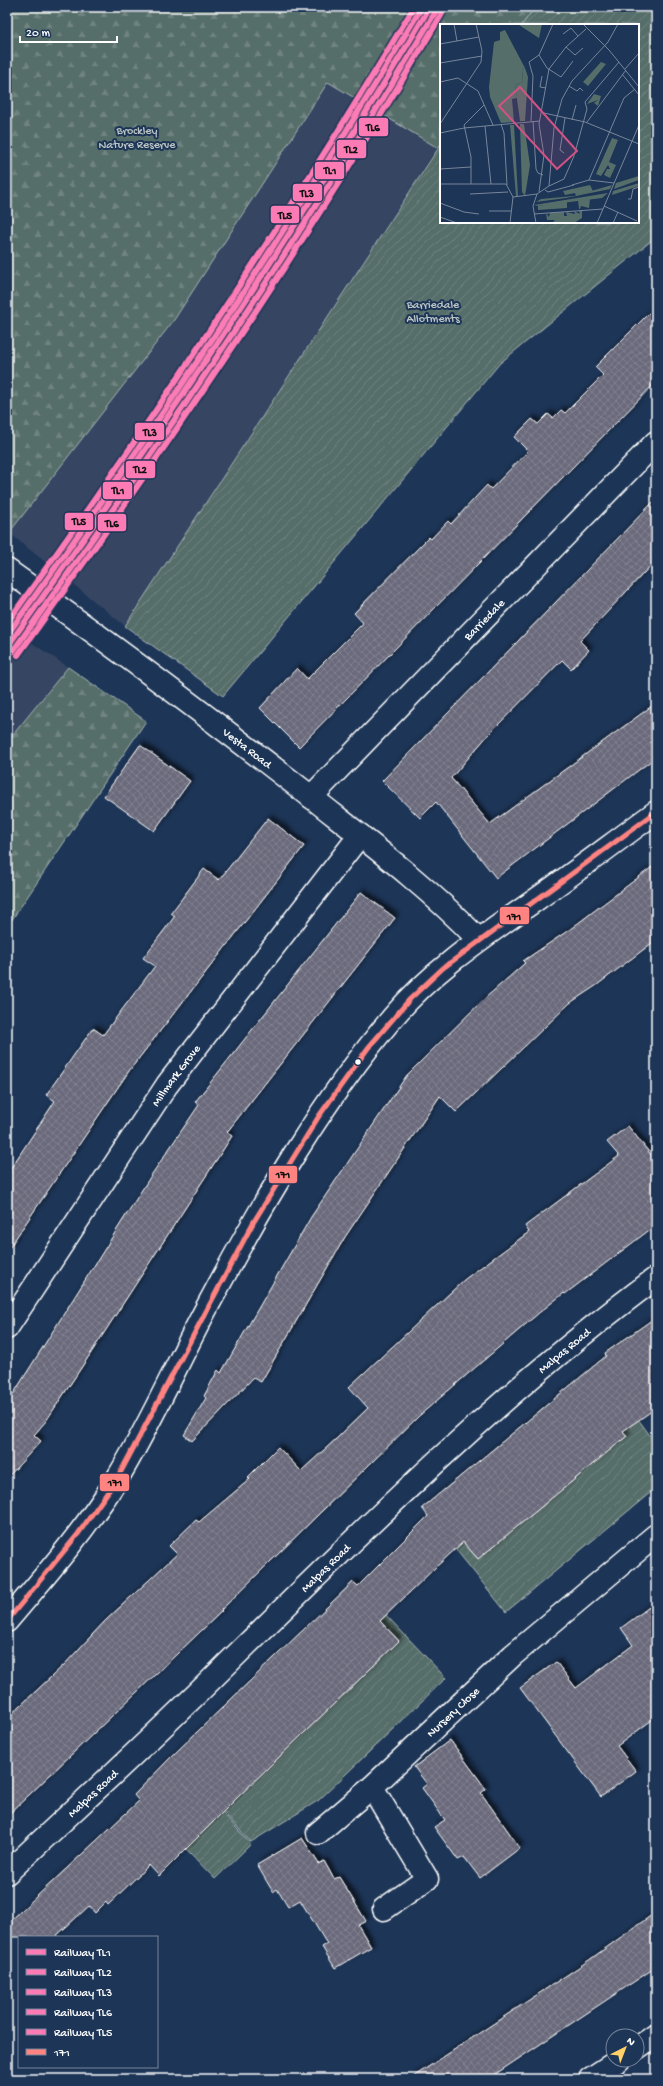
<svg xmlns="http://www.w3.org/2000/svg" width="663" height="2086" viewBox="0 0 663 2086" font-family="'Gochi Hand',sans-serif">
	<defs>
		<pattern id="forest-firs" width="22" height="20" patternUnits="userSpaceOnUse"><rect width="22" height="20" fill="#566e6a"/><path d="M5 1l3.5 6h-7zM16 11l3.5 6h-7z" fill="#6f8480"/></pattern>
		<pattern id="garden-furrows" width="10" height="10" patternUnits="userSpaceOnUse"><rect width="10" height="10" fill="#566e6a"/><path d="M-1 1l2-2M0 10L10 0M9 11l2-2" fill="none" stroke="#6f8480"/></pattern>
		<pattern id="building-cross-hatch" width="8" height="8" patternUnits="userSpaceOnUse"><rect width="8" height="8" fill="#6a6a7b"/><path d="M0 0l8 8M0 8l8-8" fill="none" stroke="#80808f"/></pattern>
		<filter id="shadow"><feDropShadow dx="3.5" dy="-3.5" stdDeviation="2" flood-color="#0009"/></filter>
	</defs>
	<rect width="100%" height="100%" fill="#1d3557"/>
	<filter id="ink" filterUnits="userSpaceOnUse"><feTurbulence type="fractalNoise" baseFrequency=".025" numOctaves="2"/><feDisplacementMap in="SourceGraphic" scale="8" xChannelSelector="R" yChannelSelector="G"/><feConvolveMatrix kernelMatrix="1 2 1 2 8 2 1 2 1" color-interpolation-filters="sRGB"/></filter>
	<g filter="url(#ink)">
		<g fill="#344562">
			<path d="M441 25V142L125 626 9 533 174 320 328 82Z"/>
			<path d="M7 626 68 667 7 742Z"/>
		</g>
		<g fill="url(#forest-firs)" stroke="#aab6b4">
			<path d="M7 7H535L522 25H441V144L438 148 328 82 174 320 9 533 7 531Z"/>
			<path d="M68 667 146 721 7 927V742Z"/>
		</g>
		<g fill="url(#garden-furrows)" stroke="#aab6b4">
			<path d="M535 7H656V237L500 363 223 696 125 626 441 144V222H638V25H522Z"/>
			<path d="M598 1363 656 1444V1488L506 1612 449 1541 458 1535 478 1559 505 1536 485 1512 521 1524 545 1504 525 1479 562 1490 590 1467 570 1443 603 1456 627 1436 607 1412Z"/>
			<path d="M384 1613 446 1678 319 1800 251 1842 201 1788 229 1805 329 1709 308 1686 321 1673 343 1696 365 1674 355 1640 377 1663 399 1641 378 1619Z"/>
			<path d="M201 1790 251 1844 215 1879 164 1826 192 1843 214 1822 192 1799Z"/>
		</g>
		<g fill="url(#building-cross-hatch)" stroke="#fff" filter="url(#shadow)">
			<path d="M656 306V382L299 747 260 708 297 668 307 679 363 623 354 613 429 537 431 539 448 521 451 524 487 485 491 489 528 451 514 437 532 419 538 424 548 414 553 418 561 410 565 413 603 375 595 367Z"/>
			<path d="M656 499V560L580 641 589 650 571 669 562 660 489 734 451 778 490 824 656 703V757L496 878 436 802 420 818 382 781Z"/>
			<path d="M140 745 190 781 154 831 104 796Z"/>
			<path d="M268 818 304 846 129 1071 7 1251V1174L55 1101 46 1095 93 1028 103 1035 155 966 143 958 175 916 171 913 204 869 219 880Z"/>
			<path d="M656 864V940L597 985 570 1003 456 1112 440 1096 345 1237 261 1382 253 1378 192 1441 184 1435 206 1398 204 1396 218 1370 221 1373 311 1217 407 1075 483 1000 525 963 523 961 569 930Z"/>
			<path d="M361 892 395 918 227 1132 232 1136 89 1356 46 1421 34 1435 41 1441 7 1478V1404L152 1174 199 1105 195 1102Z"/>
			<path d="M628 1126 656 1161V1225L565 1294 564 1293 540 1312 420 1415 221 1610 222 1611 7 1816V1718L65 1664 105 1621 177 1554 169 1546 196 1520 199 1522 250 1479 248 1477 278 1447 301 1471 336 1439 368 1408 349 1387 465 1279 529 1232 525 1226 619 1156 607 1142Z"/>
			<path d="M656 1317V1408L623 1431 627 1436 478 1559 463 1542 437 1566 380 1621 399 1641 241 1794 159 1876 149 1865 108 1905 106 1902 95 1913 89 1906 55 1937H7V1924L139 1801 134 1795 171 1757 353 1582 358 1586 428 1516 422 1508 606 1356 605 1353Z"/>
			<path d="M656 1602V1717L617 1746 636 1771 601 1797 520 1688 556 1662 576 1688 633 1645 621 1628Z"/>
			<path d="M450 1740 486 1789 481 1793 520 1848 480 1878 464 1857 458 1860 434 1827 445 1820 422 1788 427 1784 414 1767Z"/>
			<path d="M302 1838 319 1864 324 1861 334 1879 339 1877 366 1921 358 1925 371 1947 335 1968 322 1947 327 1944 300 1900 288 1907 277 1889 273 1892 257 1865Z"/>
			<path d="M656 1912V1967L488 2079H410L585 1963Z"/>
		</g>
		<g fill="none" stroke-linecap="round" stroke-linejoin="round">
			<defs>
				<g id="minor">
					<path id="s1" d="M7 570C110 643 210 718 310 796 368 842 427 886 478 939"/>
					<path id="s2" d="M311 797 656 442"/>
					<path id="s3" d="M7 1328 167 1085 360 835"/>
					<path d="M7 1621C46 1575 85 1530 117 1479 153 1420 180 1356 213 1296 265 1199 322 1101 394 1016 434 969 486 935 537 899 577 871 616 841 656 812"/>
					<path d="M318 1833 372 1787"/>
					<path id="s4" d="M384 1909 427 1879 372 1787 513 1655 656 1535"/>
					<path d="M637 2048 656 2035"/>
					<path d="M590 2079 619 2060"/>
				</g>
				<g id="major">
					<path id="s5" d="M7 1873C79 1805 152 1739 222 1669 361 1532 499 1394 656 1278"/>
				</g>
			</defs>
			<use href="#minor" stroke="#fff" stroke-width="25"/>
			<use href="#major" stroke="#fff" stroke-width="25"/>
			<use href="#minor" stroke="#1d3557" stroke-width="22"/>
			<use href="#major" stroke="#1d3557" stroke-width="22"/>
			<defs>
				<path id="bus-1" d="M7 1621 78 1534 117 1479 253 1223 319 1116 368 1048 410 999 443 968 656 812"/>
			</defs>
			<use href="#bus-1" stroke="#1d3557" stroke-width="8"/>
			<use href="#bus-1" stroke="#ff8380" stroke-width="5"/>
			<defs>
				<path id="rail-1" d="M7 647C156 439 299 227 430 7"/>
				<path id="rail-2" d="M13 651C162 443 305 231 436 11"/>
				<path id="rail-3" d="M7 635C154 431 293 223 422 7"/>
				<path id="rail-4" d="M18 655C168 447 311 235 442 14"/>
				<path id="rail-5" d="M7 623C151 423 287 219 414 7"/>
			</defs>
			<use href="#rail-1" stroke="#1d3557" stroke-width="9"/>
			<use href="#rail-2" stroke="#1d3557" stroke-width="9"/>
			<use href="#rail-3" stroke="#1d3557" stroke-width="9"/>
			<use href="#rail-4" stroke="#1d3557" stroke-width="9"/>
			<use href="#rail-5" stroke="#1d3557" stroke-width="9"/>
			<use href="#rail-1" stroke="#fd7bb5" stroke-width="6"/>
			<use href="#rail-2" stroke="#fd7bb5" stroke-width="6"/>
			<use href="#rail-3" stroke="#fd7bb5" stroke-width="6"/>
			<use href="#rail-4" stroke="#fd7bb5" stroke-width="6"/>
			<use href="#rail-5" stroke="#fd7bb5" stroke-width="6"/>
		</g>
	</g>
	<circle fill="#fff" stroke="#1d3557" stroke-width="1.5" cx="358" cy="1062" r="3.5"/>
	<g text-anchor="middle" stroke-width="4" stroke-linejoin="round" paint-order="stroke">
		<g font-size="12" fill="#bbc5c3" stroke="#1d3557">
			<text x="137" y="134">Brockley<tspan x="137" dy="14">Nature Reserve</tspan></text>
			<text x="433" y="308">Barriedale<tspan x="433" dy="14">Allotments</tspan></text>
		</g>
		<g font-size="12" fill="#fff" stroke="#1d3557">
			<text dy="4" stroke="none"><textPath href="#s2" startOffset="248">Barriedale</textPath></text>
			<text dy="4" stroke="none"><textPath href="#s1" startOffset="299">Vesta Road</textPath></text>
			<text dy="4" stroke="none"><textPath href="#s3" startOffset="304">Millmark Grove</textPath></text>
			<text dy="4" stroke="none"><textPath href="#s5" startOffset="764">Malpas Road</textPath></text>
			<text dy="4" stroke="none"><textPath href="#s5" startOffset="441">Malpas Road</textPath></text>
			<text dy="4" stroke="none"><textPath href="#s4" startOffset="270">Nursery Close</textPath></text>
			<text dy="4" stroke="none"><textPath href="#s5" startOffset="117">Malpas Road</textPath></text>
		</g>
	</g>
	<g transform="translate(440 24)">
		<rect width="199" height="199" fill="#1d3557"/>
		<path d="M65 6 85 44 82 45 83 58 75 61 77 74 72 75 74 98 61 99 50 73 49 63 54 18 60 16V8ZM80 100H84L90 141 85 172 82 168ZM70 101H74L78 172H76ZM199 152V156L174 165 176 159ZM199 159V162L172 171 173 167ZM172 161 170 165 126 174 96 178 101 175 134 172ZM168 169 162 174 98 182 94 181Z" fill="#566e6a"/>
		<path d="M102 0 99 14 79 1 80 0ZM161 38 166 40 148 62 143 58ZM154 70 161 72 158 82 154 79 158 76 147 80Z" fill="#566e6a"/>
		<path d="M85 44 88 53 85 97H80L75 61 83 58 82 45ZM172 114 178 116 169 138 176 141 170 154 164 151 167 145H170L168 141 161 152 156 150ZM150 161 153 167 136 172 135 169 125 171 123 167ZM150 175 149 184 141 182 140 185H139L138 176ZM127 177V184L98 186V182ZM134 187 140 190 139 187H142V194L134 199H112L115 196H107L106 189 109 193 110 189 124 188V192H127L126 188 135 190Z" fill="#566e6a"/>
		<path fill="none" stroke="#77869a" stroke-width="1" d="M14 0 17 17M143 0 169 26 199 63M123 10 131 4 138 12M0 20 39 13M126 23 135 31 143 24M99 31 107 44 121 53 133 37M99 31 113 0M0 39 42 32M185 45 199 29M182 50 199 71M102 52 100 63 106 64M0 58 18 54 38 67 53 101M129 62 137 67 140 64 143 67M104 89 145 98 199 120M132 96 136 81M91 97 93 52 89 38 99 31M93 97 96 145 98 149 103 151M147 98 186 46M0 100 41 38 42 27 36 0M61 100 64 109 67 161M45 102 51 160M0 109 24 104 100 97M124 129 120 126 125 94M0 145 31 143M149 156 184 74 195 65M0 160H66L73 173 97 170M31 160V133L24 101 44 81M132 161 149 156 174 159M109 162 124 155 134 132 147 85 145 78 179 38M105 166 108 168 134 161M99 168 104 131 99 100 109 45 126 23 146 5M30 170 68 168M188 175H191L193 165 199 163M0 179 24 188 39 190M164 182 197 197M49 187H71M94 190 163 185M0 193 17 199M70 199 73 173M96 199 93 182 97 170 109 162 114 104 122 75 132 57 168 18 178 0M157 199 199 101M173 199 178 188"/>
		<path fill="#d15284" fill-opacity="0.15" stroke="#d15284" stroke-width="2" d="M80 63 137 127 117 145 59 82Z"/>
		<rect width="199" height="199" fill="none" stroke="#fff" stroke-width="2"/>
	</g>
	<g stroke="#1d3557" stroke-width="1.5">
		<rect x="358" y="117" width="31" height="20" rx="4" fill="#fd7bb5"/>
		<rect x="336" y="139" width="31" height="20" rx="4" fill="#fd7bb5"/>
		<rect x="314" y="161" width="31" height="19" rx="4" fill="#fd7bb5"/>
		<rect x="292" y="183" width="31" height="19" rx="4" fill="#fd7bb5"/>
		<rect x="270" y="205" width="30" height="19" rx="4" fill="#fd7bb5"/>
		<rect x="134" y="422" width="31" height="19" rx="4" fill="#fd7bb5"/>
		<rect x="125" y="460" width="31" height="19" rx="4" fill="#fd7bb5"/>
		<rect x="102" y="481" width="31" height="19" rx="4" fill="#fd7bb5"/>
		<rect x="64" y="512" width="30" height="19" rx="4" fill="#fd7bb5"/>
		<rect x="97" y="513" width="30" height="19" rx="4" fill="#fd7bb5"/>
		<rect x="499" y="906" width="31" height="19" rx="4" fill="#ff8380"/>
		<rect x="268" y="1165" width="30" height="19" rx="4" fill="#ff8380"/>
		<rect x="99" y="1473" width="31" height="19" rx="4" fill="#ff8380"/>
	</g>
	<g font-size="11" text-anchor="middle" font-weight="bold" fill="#111">
		<text x="373" y="131">TL6</text>
		<text x="351" y="153">TL2</text>
		<text x="330" y="174">TL1</text>
		<text x="307" y="197">TL3</text>
		<text x="285" y="219">TL5</text>
		<text x="150" y="436">TL3</text>
		<text x="140" y="473">TL2</text>
		<text x="118" y="494">TL1</text>
		<text x="79" y="525">TL5</text>
		<text x="112" y="527">TL6</text>
		<text x="514" y="920">171</text>
		<text x="283" y="1178">171</text>
		<text x="115" y="1486">171</text>
	</g>
	<rect width="663" height="2086" fill="none" stroke="#1d3557" stroke-width="24"/>
	<rect x="12" y="12" width="639" height="2062" fill="none" stroke="#fff" stroke-width="1.5" filter="url(#ink)"/>
	<rect x="18" y="1936" width="140" height="132" fill="#1d3557" stroke="#77869a"/>
	<rect x="26" y="1949" width="20" height="6" fill="#fd7bb5" stroke="#77869a"/>
	<text x="54" y="1956" font-size="12" fill="#ffffff">Railway TL1</text>
	<rect x="26" y="1969" width="20" height="6" fill="#fd7bb5" stroke="#77869a"/>
	<text x="54" y="1976" font-size="12" fill="#ffffff">Railway TL2</text>
	<rect x="26" y="1989" width="20" height="6" fill="#fd7bb5" stroke="#77869a"/>
	<text x="54" y="1996" font-size="12" fill="#ffffff">Railway TL3</text>
	<rect x="26" y="2009" width="20" height="6" fill="#fd7bb5" stroke="#77869a"/>
	<text x="54" y="2016" font-size="12" fill="#ffffff">Railway TL6</text>
	<rect x="26" y="2029" width="20" height="6" fill="#fd7bb5" stroke="#77869a"/>
	<text x="54" y="2036" font-size="12" fill="#ffffff">Railway TL5</text>
	<rect x="26" y="2049" width="20" height="6" fill="#ff8380" stroke="#77869a"/>
	<text x="54" y="2056" font-size="12" fill="#ffffff">171</text>
	<g transform="translate(625 2048) rotate(42)"><circle r="19" fill="#1d3557" stroke="#77869a"/>
	<path d="M0-3L7 15L0 10L-7 15Z" fill="#ffd166"/>
	<text y="-6" font-size="11" font-weight="bold" text-anchor="middle" fill="#ffffff">N</text>
	</g>
	<path d="M20 36v6h97v-6" fill="none" stroke="#ffffff" stroke-width="2"/>
	<text x="26" y="36" font-size="12" fill="#ffffff" stroke="#1d3557" stroke-width="3" paint-order="stroke">20 m</text>
</svg>
